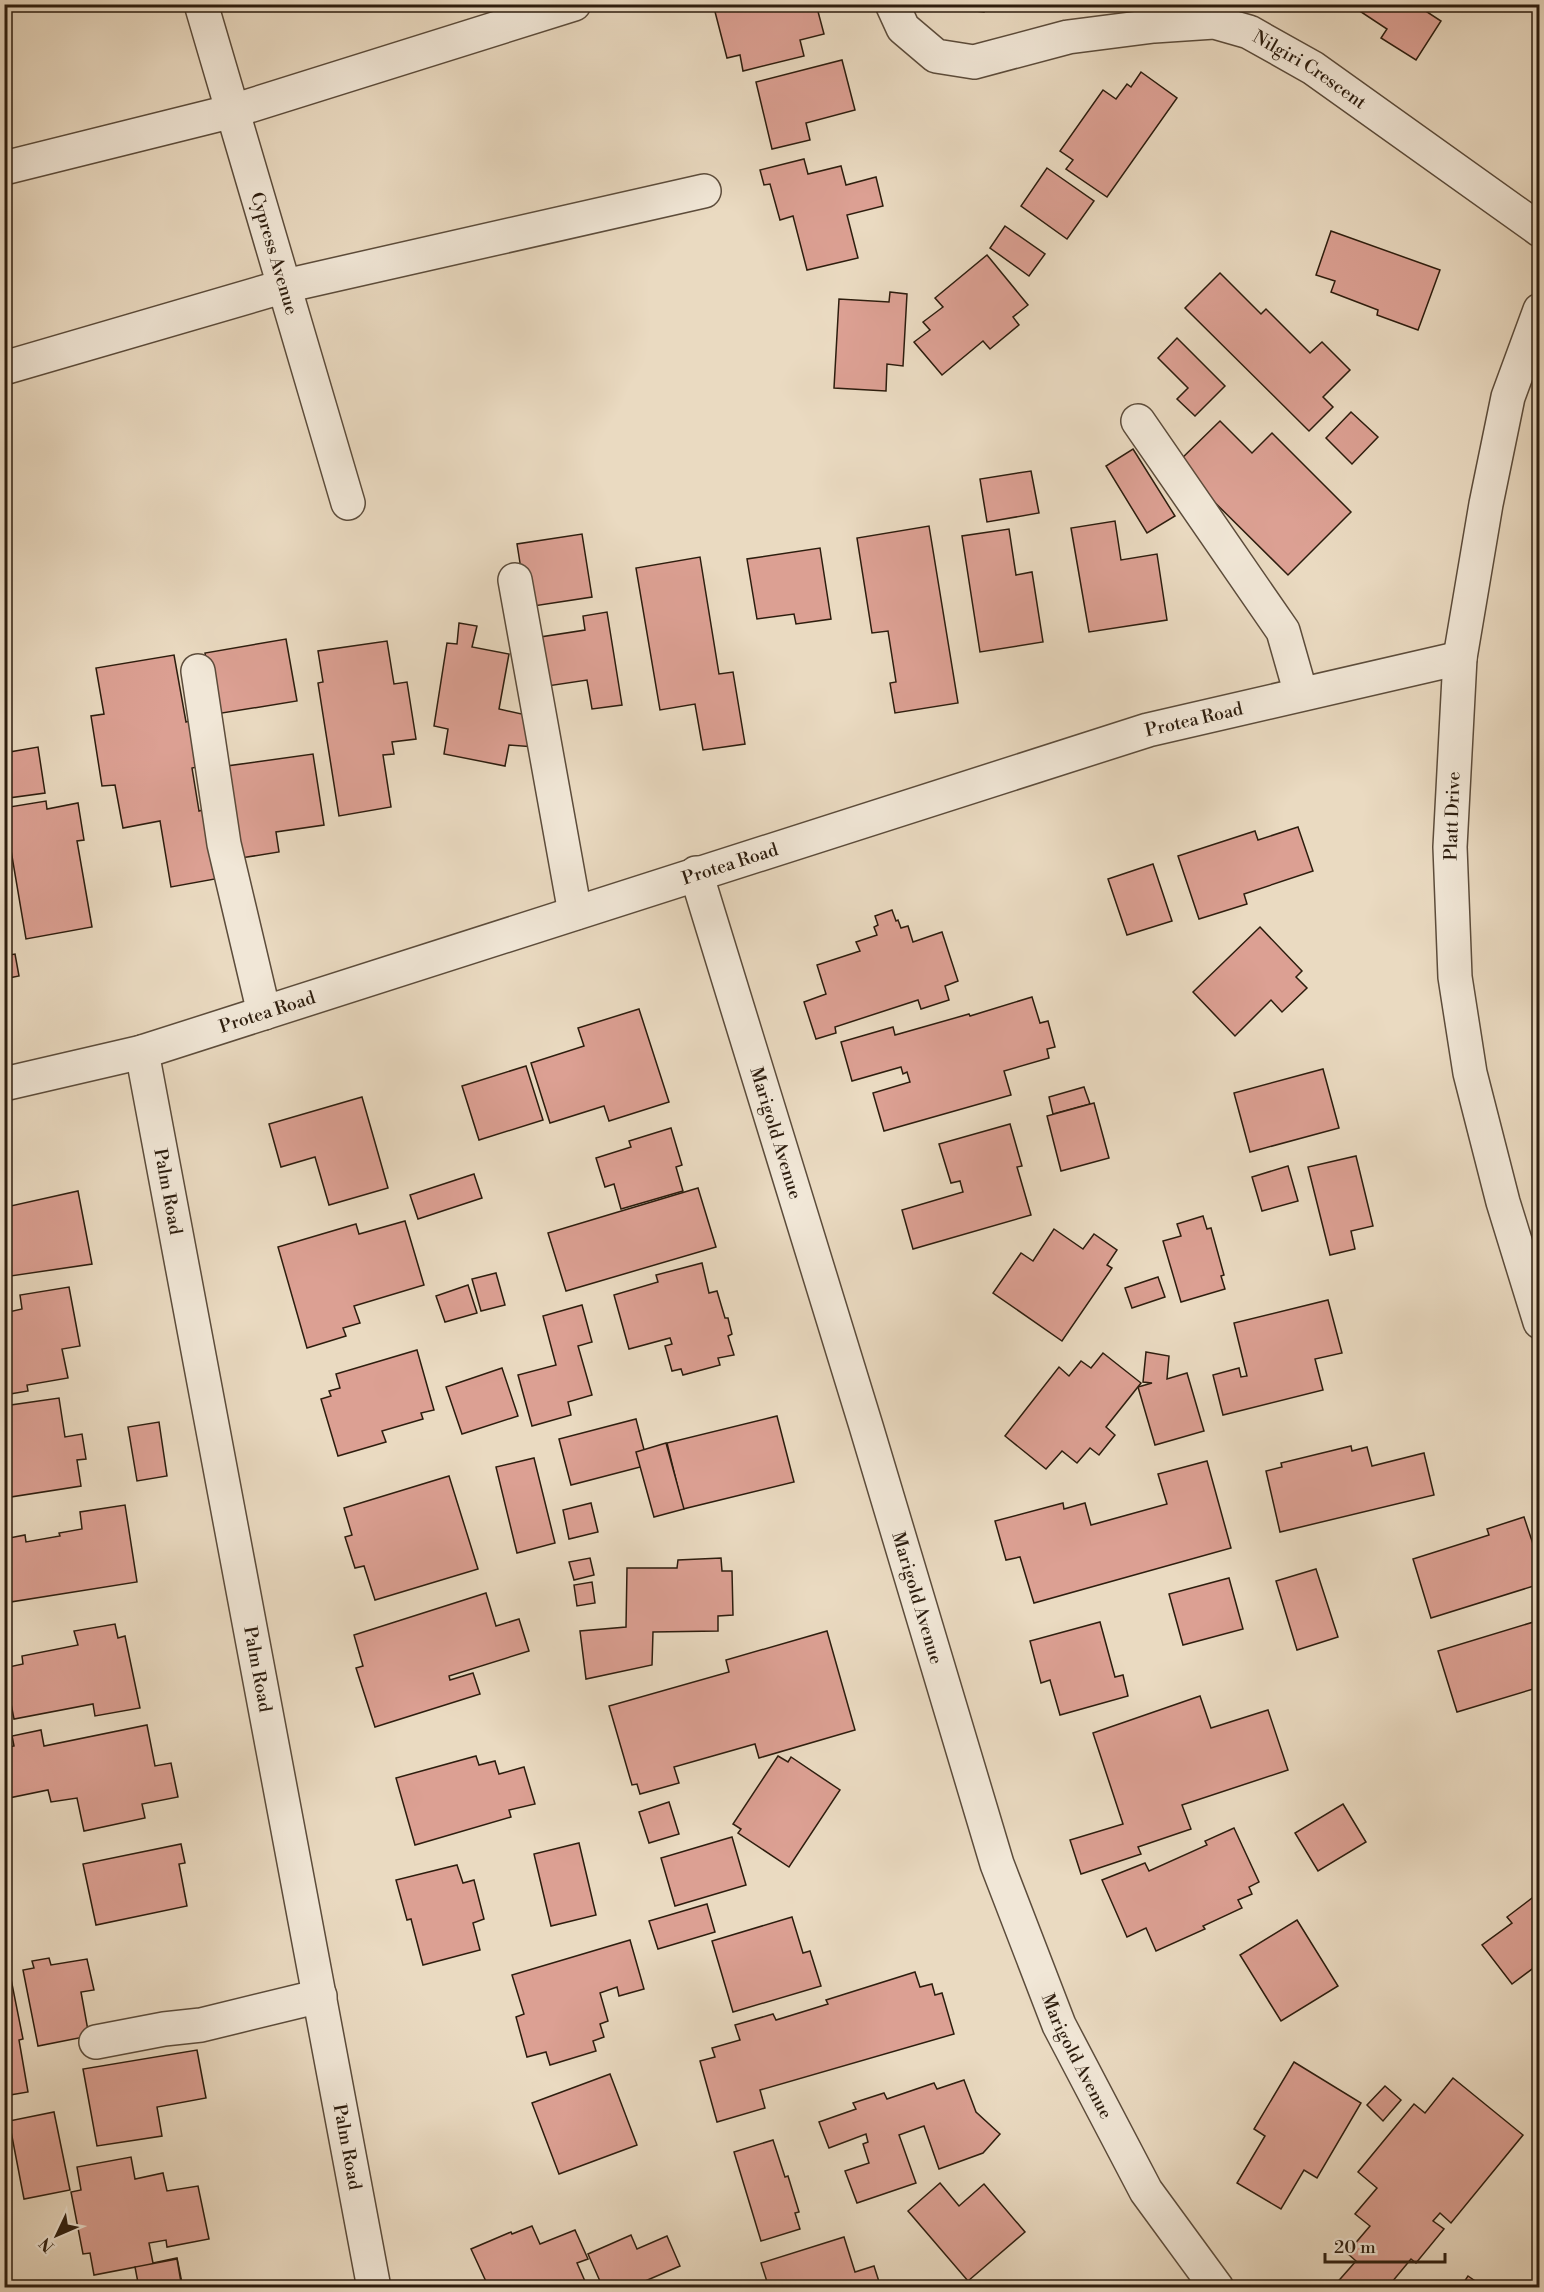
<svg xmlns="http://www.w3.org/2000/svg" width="1544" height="2292" viewBox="0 0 1544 2292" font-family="'Libre Bodoni',serif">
	<rect width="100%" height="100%" fill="#eadac1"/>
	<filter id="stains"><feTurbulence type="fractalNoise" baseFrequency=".00333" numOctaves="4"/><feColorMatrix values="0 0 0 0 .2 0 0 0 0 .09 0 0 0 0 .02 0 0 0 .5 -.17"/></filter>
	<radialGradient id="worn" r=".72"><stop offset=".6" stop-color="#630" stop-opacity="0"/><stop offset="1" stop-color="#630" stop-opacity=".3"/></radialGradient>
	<g fill="#dca093" stroke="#2d1d0e" stroke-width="1.5">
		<path d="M713 4H816L824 34 800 40 804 56 743 71 740 55 727 58Z"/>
		<path d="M958 4H985L984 12 958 9Z"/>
		<path d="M1349 4H1415L1441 21 1416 60 1381 38 1387 29Z"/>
		<path d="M842 60 855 110 806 123 810 140 772 149 756 82Z"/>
		<path d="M1141 72 1177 98 1107 197 1066 169 1073 160 1060 151 1103 90 1116 99 1127 84 1131 87Z"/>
		<path d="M804 159 808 174 841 166 846 185 876 177 883 206 847 215 858 258 807 270 793 216 780 220 770 184 764 185 760 170Z"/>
		<path d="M1047 168 1094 201 1067 239 1021 206Z"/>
		<path d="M1005 226 1045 254 1029 276 990 248Z"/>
		<path d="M1331 231 1440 270 1418 330 1377 315 1378 310 1331 292 1335 281 1316 275Z"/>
		<path d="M987 255 1028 305 1013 317 1019 325 990 349 983 341 942 375 914 342 930 330 923 322 943 307 935 298Z"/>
		<path d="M1220 273 1261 314 1266 309 1310 353 1322 342 1350 370 1323 397 1333 407 1309 431 1185 308Z"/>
		<path d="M890 292 907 294 903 366 887 364 886 391 834 388 839 299 889 302Z"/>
		<path d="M1177 338 1225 386 1195 416 1177 399 1188 388 1158 358Z"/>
		<path d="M1351 412 1378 437 1352 464 1326 438Z"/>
		<path d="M1220 421 1252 453 1272 433 1351 512 1288 575 1176 464Z"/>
		<path d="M1133 449 1175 516 1147 533 1106 466Z"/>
		<path d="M1031 471 1039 513 987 522 980 479Z"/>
		<path d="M1115 521 1121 560 1157 554 1167 620 1089 632 1071 528Z"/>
		<path d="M929 526 958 703 895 713 890 683 896 682 888 631 872 633 857 538Z"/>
		<path d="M1009 529 1016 575 1032 572 1043 642 980 652 962 536Z"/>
		<path d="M582 534 592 597 527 607 517 544Z"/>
		<path d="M820 548 831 619 796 624 794 614 757 619 747 559Z"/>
		<path d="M700 557 719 674 733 672 745 744 703 750 695 704 660 710 636 568Z"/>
		<path d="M607 612 622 705 592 709 587 680 541 687 534 638 585 630 583 616Z"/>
		<path d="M459 623 477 626 472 647 509 654 499 709 531 716 535 747 509 745 505 766 444 754 448 729 434 726 447 643 457 644Z"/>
		<path d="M286 639 297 701 216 714 205 653Z"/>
		<path d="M387 641 394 684 407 682 416 739 392 742 394 754 383 755 391 807 339 816 318 683 323 682 318 651Z"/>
		<path d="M174 655 186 722 189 721 197 767 192 768 199 811 203 810 215 879 171 887 160 821 123 828 115 785 102 786 91 716 104 714 96 668Z"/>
		<path d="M38 747 45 793 9 798 10 807 46 801 47 809 78 803 84 840 77 841 92 927 26 939 5 815H9L4 788V753Z"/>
		<path d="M313 754 324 825 276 832 279 852 241 858 227 766Z"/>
		<path d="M1298 827 1313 871 1244 894 1247 904 1199 919 1178 856 1255 831 1258 840Z"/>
		<path d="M1153 864 1172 921 1127 935 1108 879Z"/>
		<path d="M892 910 896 921 898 920 901 928 908 926 913 942 942 932 958 981 945 986 949 1000 921 1009 918 1000 835 1027 836 1033 816 1039 804 1002 826 994 817 965 860 951 856 942 877 935 874 927 878 925 875 916Z"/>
		<path d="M1260 927 1302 971 1296 977 1307 988 1282 1012 1271 1000 1235 1036 1193 992Z"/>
		<path d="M15 954 19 976 4 979V956Z"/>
		<path d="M1032 997 1040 1023 1048 1021 1055 1047 1047 1049 1049 1058 1004 1071 1011 1095 884 1131 873 1093 910 1082 907 1072 903 1074 901 1067 852 1081 841 1042 893 1027 895 1035 969 1014 970 1016Z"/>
		<path d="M639 1009 669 1102 609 1121 604 1106 550 1123 531 1063 584 1046 578 1028Z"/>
		<path d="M526 1066 543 1120 479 1140 462 1086Z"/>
		<path d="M1323 1069 1339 1128 1250 1152 1234 1093Z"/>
		<path d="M1084 1087 1090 1104 1053 1114 1049 1097Z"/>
		<path d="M362 1097 388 1188 329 1205 315 1157 281 1167 269 1124Z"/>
		<path d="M1094 1103 1109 1158 1061 1171 1047 1116Z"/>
		<path d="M1010 1124 1022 1166 1017 1167 1031 1215 913 1249 902 1210 963 1192 960 1181 951 1183 939 1144Z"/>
		<path d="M671 1128 682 1165 676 1167 683 1191 621 1209 614 1184 605 1187 596 1158 631 1147 629 1141Z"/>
		<path d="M1356 1156 1373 1226 1351 1231 1355 1249 1330 1255 1308 1167Z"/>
		<path d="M1288 1166 1298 1201 1262 1211 1252 1177Z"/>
		<path d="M474 1174 482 1198 418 1219 410 1195Z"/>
		<path d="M698 1188 716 1247 566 1291 548 1233Z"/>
		<path d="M78 1191 92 1264 4 1277 6 1207Z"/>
		<path d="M1203 1216 1207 1229 1211 1228 1224 1275 1221 1276 1225 1289 1181 1302 1163 1241 1181 1236 1177 1224Z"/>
		<path d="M405 1221 424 1285 354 1306 360 1323 343 1328 346 1336 307 1348 278 1247 356 1224 359 1234Z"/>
		<path d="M1054 1229 1083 1249 1094 1234 1117 1250 1107 1265 1112 1268 1062 1341 993 1293 1021 1253 1033 1261Z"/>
		<path d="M702 1263 709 1293 717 1291 725 1318H728L732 1334 728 1336 734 1355 718 1358 720 1365 683 1375 681 1369 672 1371 665 1346 672 1344 670 1338 629 1349 614 1295 658 1282 656 1275Z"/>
		<path d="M496 1273 505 1305 481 1311 472 1279Z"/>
		<path d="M1158 1277 1165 1297 1132 1308 1125 1288Z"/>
		<path d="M468 1285 477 1313 445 1322 436 1296Z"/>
		<path d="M69 1287 80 1346 62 1349 68 1378 27 1385 28 1391 4 1395V1313L22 1309 20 1295Z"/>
		<path d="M1328 1300 1342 1353 1315 1359 1323 1390 1223 1415 1213 1375 1239 1368 1241 1377 1247 1376 1234 1323Z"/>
		<path d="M582 1305 592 1342 578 1346 592 1395 568 1402 571 1415 532 1426 518 1375 556 1365 543 1316Z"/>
		<path d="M417 1350 434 1410 421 1413 423 1419 382 1431 386 1442 338 1456 321 1399 331 1396 329 1391 340 1388 336 1374Z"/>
		<path d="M1146 1352 1169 1356 1167 1379 1187 1373 1204 1431 1155 1445 1138 1387 1152 1383 1143 1382Z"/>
		<path d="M1103 1353 1141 1383 1106 1427 1115 1435 1099 1455 1090 1448 1077 1463 1062 1451 1046 1469 1005 1436 1059 1367 1069 1376 1081 1361 1091 1368Z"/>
		<path d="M502 1368 518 1416 462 1434 446 1387Z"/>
		<path d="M59 1398 65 1437 82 1434 86 1459 77 1460 81 1486 4 1498V1406Z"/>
		<path d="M777 1416 794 1482 683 1509 667 1443Z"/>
		<path d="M636 1419 648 1465 571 1485 559 1439Z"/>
		<path d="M159 1422 167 1476 137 1481 128 1427Z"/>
		<path d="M666 1443 684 1509 654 1517 636 1452Z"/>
		<path d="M1351 1446 1352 1451 1367 1447 1372 1466 1424 1453 1434 1495 1280 1532 1266 1471 1282 1467 1281 1463Z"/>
		<path d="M534 1458 555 1543 517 1553 496 1467Z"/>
		<path d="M1207 1461 1231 1548 1034 1603 1020 1557 1006 1560 995 1521 1063 1503 1064 1509 1085 1503 1091 1525 1167 1504 1158 1474Z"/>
		<path d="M449 1476 478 1569 375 1600 364 1566 355 1568 345 1537 352 1535 344 1508Z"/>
		<path d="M591 1503 598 1532 569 1539 563 1510Z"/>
		<path d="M125 1505 137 1582 4 1603V1539L25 1535 26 1542 60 1536 59 1533 82 1529 80 1512Z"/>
		<path d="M1524 1517 1540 1565V1584L1431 1618 1413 1559 1489 1535 1487 1529Z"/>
		<path d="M590 1558 594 1575 574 1580 569 1562Z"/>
		<path d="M721 1558 722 1571H732L733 1615 718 1616V1631L653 1632 652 1665 586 1679 580 1631 626 1627 627 1568H677L678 1560Z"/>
		<path d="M1316 1569 1338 1637 1297 1650 1276 1581Z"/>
		<path d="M1229 1578 1243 1629 1183 1645 1169 1594Z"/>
		<path d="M592 1582 595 1603 577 1606 574 1585Z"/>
		<path d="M486 1593 496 1626 519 1619 529 1651 449 1676 450 1680 473 1673 480 1694 375 1727 356 1668 363 1666 354 1635Z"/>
		<path d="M1540 1620V1687L1457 1712 1438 1651Z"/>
		<path d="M1100 1622 1115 1677 1123 1675 1128 1696 1060 1715 1050 1680 1041 1683 1030 1641Z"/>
		<path d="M115 1624 118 1638 125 1636 140 1708 95 1716 93 1704 14 1719 4 1668 23 1664 22 1656 78 1645 74 1631Z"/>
		<path d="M827 1631 855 1730 759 1758 755 1744 674 1767 679 1783 640 1794 637 1784 632 1785 609 1706 729 1672 726 1660Z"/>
		<path d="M1200 1696 1211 1728 1268 1710 1288 1770 1182 1805 1191 1829 1138 1847 1141 1854 1081 1874 1070 1840 1123 1824 1093 1733Z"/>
		<path d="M147 1725 155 1766 171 1763 178 1797 142 1804 145 1818 84 1831 77 1798 51 1802 48 1790 4 1799V1748L14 1746 12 1736 41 1730 44 1746Z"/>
		<path d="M476 1756 479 1765 495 1761 499 1774 524 1767 535 1804 509 1810 511 1817 415 1845 396 1778Z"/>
		<path d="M778 1756 788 1762 791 1757 840 1790 789 1867 738 1833 741 1829 733 1824Z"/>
		<path d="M669 1802 679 1834 649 1843 639 1812Z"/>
		<path d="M1343 1804 1366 1842 1318 1871 1295 1833Z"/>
		<path d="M1234 1828 1259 1882 1249 1887 1252 1894 1238 1900 1242 1908 1203 1926 1205 1929 1156 1951 1146 1928 1127 1937 1102 1880 1145 1863 1149 1871 1207 1845 1205 1841Z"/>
		<path d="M732 1837 746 1885 675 1906 661 1858Z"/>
		<path d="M579 1843 596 1915 551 1926 534 1854Z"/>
		<path d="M181 1844 185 1863 179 1864 187 1906 96 1925 83 1864Z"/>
		<path d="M457 1865 463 1883 474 1880 484 1919 473 1923 480 1950 423 1965 411 1919 407 1920 396 1880Z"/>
		<path d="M1540 1892V1963L1512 1984 1482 1945 1512 1923 1507 1917Z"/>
		<path d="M707 1904 715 1932 658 1949 649 1921Z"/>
		<path d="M792 1917 803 1953 810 1951 821 1986 733 2012 712 1941Z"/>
		<path d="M1297 1920 1338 1986 1281 2021 1240 1955Z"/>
		<path d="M630 1940 644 1989 619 1996 617 1987 600 1993 608 2021 600 2024 604 2037 593 2041 596 2051 550 2065 546 2052 527 2057 516 2017 524 2014 512 1975Z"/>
		<path d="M49 1958 51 1965 87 1959 94 1990 81 1992 89 2036 38 2046 23 1970 34 1968 32 1961Z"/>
		<path d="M4 1964H8L23 2039 19 2040 28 2092 4 2096Z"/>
		<path d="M915 1972 920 1987 932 1984 935 1995 942 1993 954 2034 760 2090 765 2108 717 2122 700 2061 715 2057 712 2048 740 2040 735 2025 773 2014 776 2020 828 2004 826 2000Z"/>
		<path d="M197 2050 206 2098 157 2107 162 2136 97 2146 83 2069Z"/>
		<path d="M1294 2062 1361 2103 1317 2178 1304 2170 1281 2209 1237 2183 1265 2136 1254 2129Z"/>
		<path d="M610 2074 637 2145 559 2174 532 2103Z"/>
		<path d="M1453 2078 1523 2135 1451 2223 1440 2213 1433 2221 1444 2229 1416 2263 1411 2259 1387 2288H1336L1334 2286 1356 2261 1347 2253 1370 2226 1355 2214 1377 2188 1358 2172 1414 2104 1425 2113Z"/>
		<path d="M964 2080 976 2112 1000 2134 983 2153 939 2169 924 2126 899 2135 916 2183 857 2203 845 2171 869 2163 863 2144 868 2142 866 2134 829 2148 819 2122 856 2109 853 2103 884 2093 887 2099 934 2083 937 2089Z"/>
		<path d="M1385 2086 1401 2100 1383 2121 1367 2105Z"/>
		<path d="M54 2112 70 2190 24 2199 9 2121Z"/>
		<path d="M773 2140 785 2177 788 2176 799 2212 795 2213 800 2229 761 2241 734 2152Z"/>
		<path d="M131 2157 135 2179 163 2173 167 2191 198 2186 209 2239 167 2247 166 2240 149 2243 153 2263 177 2258 183 2288H140L136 2267 94 2275 90 2253 83 2254 71 2192 81 2190 77 2167Z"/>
		<path d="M940 2183 959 2206 984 2184 1025 2232 968 2281 908 2211Z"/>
		<path d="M532 2226 540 2244 575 2230 588 2259 577 2263 588 2288H489L471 2249 511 2232 512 2234Z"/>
		<path d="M631 2235 637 2249 667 2236 680 2266 629 2288H603L588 2254Z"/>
		<path d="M844 2237 855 2272 874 2266 881 2288H769L761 2263Z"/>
		<path d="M177 2259 182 2288H139L135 2267Z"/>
		<path d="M1468 2276 1481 2285 1482 2288H1460Z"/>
	</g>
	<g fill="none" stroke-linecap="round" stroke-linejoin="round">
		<defs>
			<g id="minor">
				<path id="s1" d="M201 4 348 503"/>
				<path id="s2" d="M892 4 903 28 936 56 974 62 1068 37 1154 26 1214 22 1249 32 1313 68 1540 230"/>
				<path d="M4 168 233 111 574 4"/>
				<path d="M1540 310 1508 397 1486 504 1460 658 1450 847 1455 977 1470 1073 1503 1202 1540 1322"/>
				<path d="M4 368 285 286 704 191"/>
				<path d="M1138 421 1283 631 1301 694"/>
				<path d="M515 580 575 913"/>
				<path d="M198 671 224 844 264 1013"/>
				<path id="s3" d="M696 873 866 1426 997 1864 1059 2025 1146 2191 1217 2288"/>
				<path id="s4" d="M142 1052 374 2288"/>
				<path id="s5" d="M4 1084 142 1052 1148 730 1460 658"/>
				<path d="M96 2042 164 2029 201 2025 320 1996"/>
			</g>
		</defs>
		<use href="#minor" stroke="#5c4c3b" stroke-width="36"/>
		<use href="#minor" stroke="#f1e7d7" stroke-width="33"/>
	</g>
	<g text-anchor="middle" stroke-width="4.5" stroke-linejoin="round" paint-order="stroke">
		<g font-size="18" fill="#2d1d0e" stroke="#f1e7d7">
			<text dy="6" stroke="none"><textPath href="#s2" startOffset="460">Nilgiri Crescent</textPath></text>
			<text dy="6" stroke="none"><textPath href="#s1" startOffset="260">Cypress Avenue</textPath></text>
			<text dy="6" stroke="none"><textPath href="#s5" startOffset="1245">Protea Road</textPath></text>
			<text transform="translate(1452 816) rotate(-88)" y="6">Platt Drive</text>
			<text dy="6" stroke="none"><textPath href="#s5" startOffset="759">Protea Road</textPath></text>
			<text dy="6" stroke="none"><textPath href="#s5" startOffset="273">Protea Road</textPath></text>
			<text dy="6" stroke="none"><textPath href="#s3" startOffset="272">Marigold Avenue</textPath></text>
			<text dy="6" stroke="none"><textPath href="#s4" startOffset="142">Palm Road</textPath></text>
			<text dy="6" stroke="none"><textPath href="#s3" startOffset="758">Marigold Avenue</textPath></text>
			<text dy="6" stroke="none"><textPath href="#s4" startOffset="628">Palm Road</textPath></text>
			<text dy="6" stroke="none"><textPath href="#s3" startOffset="1244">Marigold Avenue</textPath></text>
			<text dy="6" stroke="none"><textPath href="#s4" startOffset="1114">Palm Road</textPath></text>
		</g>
	</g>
	<rect width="1544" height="2292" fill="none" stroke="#eadac1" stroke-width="24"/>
	<rect x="6" y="6" width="1532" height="2280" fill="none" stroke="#2d1d0e" stroke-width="3"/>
	<rect x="12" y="12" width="1520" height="2268" fill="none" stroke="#2d1d0e" stroke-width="1.5"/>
	<g transform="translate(57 2235) rotate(226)" stroke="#f1e7d7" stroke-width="4.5" paint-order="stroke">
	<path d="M0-4.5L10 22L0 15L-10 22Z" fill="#2d1d0e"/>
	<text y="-9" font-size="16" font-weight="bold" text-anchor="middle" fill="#2d1d0e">N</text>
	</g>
	<path d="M1325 2253v9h120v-9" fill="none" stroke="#2d1d0e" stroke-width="3"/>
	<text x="1334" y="2253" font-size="18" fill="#2d1d0e" stroke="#f1e7d7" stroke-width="4.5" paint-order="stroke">20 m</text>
	<rect width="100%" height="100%" filter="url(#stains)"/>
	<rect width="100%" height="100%" fill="url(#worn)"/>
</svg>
